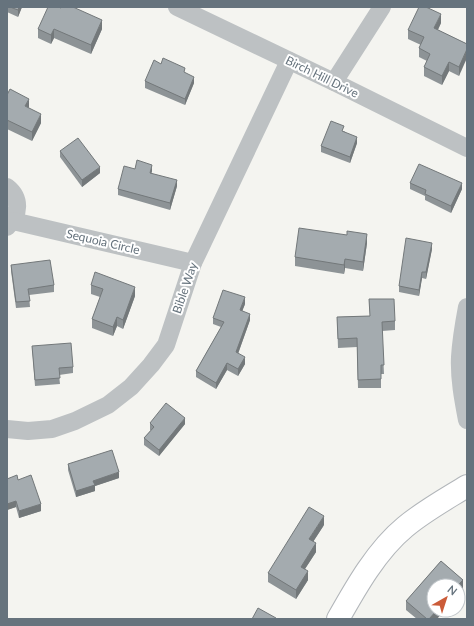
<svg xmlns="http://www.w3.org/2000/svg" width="474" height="626" viewBox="0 0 474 626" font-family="Lato,sans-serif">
	<rect width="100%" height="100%" fill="#f4f4f0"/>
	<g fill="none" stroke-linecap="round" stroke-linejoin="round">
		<defs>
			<path id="secondary" d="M338 619C356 587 377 550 405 527 424 511 446 499 467 486"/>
		</defs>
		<use href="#secondary" stroke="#b2b6ba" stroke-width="24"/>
		<g stroke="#bdc1c3" stroke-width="18">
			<path d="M177 7 334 82 467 148"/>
			<path d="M334 82 382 7"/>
			<path d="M7 187C21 198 20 215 7 227"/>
			<path d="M13 221 193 263"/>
			<path d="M467 307C464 323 461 340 460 357 459 378 463 399 467 420"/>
			<path d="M7 429 28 431 52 429 75 421 108 405 131 387 151 365 166 345 193 263 289 61"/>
		</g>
		<use href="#secondary" stroke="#fff" stroke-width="22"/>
	</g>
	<g fill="#8d9396">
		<path d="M7 7H22L18 17 7 12Z"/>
		<path d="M61 8 102 29 91 54 54 38 51 44 38 38V29Z"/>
		<path d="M441 23 438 30 467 44 459 76 449 71 442 85 424 76V67L427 61 419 57V48L421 45 408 39V30Z"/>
		<path d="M161 64 185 73 194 83 185 105 145 88V81Z"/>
		<path d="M7 95 29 108 41 123 32 141 7 129Z"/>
		<path d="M344 131 357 143 350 163 321 152V146Z"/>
		<path d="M60 151 100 173 82 187 60 157Z"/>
		<path d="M135 169 152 171 151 173 177 186 170 210 118 195V189Z"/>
		<path d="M410 183 462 189 451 213 425 200V196L410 189Z"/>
		<path d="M367 243 363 271 345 268 344 274 295 266V257Z"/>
		<path d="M432 249 426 279 422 278 419 296 399 292V286Z"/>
		<path d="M11 265 54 285V292L29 295 30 307 16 308 11 271Z"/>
		<path d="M91 285 135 296 123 329 117 326 113 336 92 328V319L100 297 91 294Z"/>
		<path d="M369 299 395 321V330L382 331 384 374H381V388H358L357 347 338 348 337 317 370 316Z"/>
		<path d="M245 304 242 311 250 320 238 354 245 364 238 376 227 370 216 389 196 377V371L221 327 213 324V318Z"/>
		<path d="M32 346 73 367V373L59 375 60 384 35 386Z"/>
		<path d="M150 423 185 424 159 456 144 445V438L151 430H150Z"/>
		<path d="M68 464 119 478 95 486V491L76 497 68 470Z"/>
		<path d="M7 479 18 480 41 511 19 518 16 507 7 510Z"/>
		<path d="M324 525 313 542 316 552 305 569 308 580 296 599 268 582V573Z"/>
		<path d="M441 561 463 580V589L458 594V586H434V610H444L437 619H417L406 610V601Z"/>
	</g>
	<g fill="#73787a">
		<path d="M19 7H22L18 17V10Z"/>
		<path d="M441 14V23L434 37V28Z"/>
		<path d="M102 20V29L91 54V45Z"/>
		<path d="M54 29V38L51 44V35Z"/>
		<path d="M467 49V58L459 76V67Z"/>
		<path d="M449 62V71L442 85V76Z"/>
		<path d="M194 77V83L185 105V99Z"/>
		<path d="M29 99V108L25 106Z"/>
		<path d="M41 114V123L32 141V132Z"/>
		<path d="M357 137V143L350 163V157Z"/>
		<path d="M152 165V171L150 179V173Z"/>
		<path d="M100 167V173L82 187V180Z"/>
		<path d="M177 180V186L170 210V203Z"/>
		<path d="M462 183V189L451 213V206Z"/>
		<path d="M367 234V243L363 271V262Z"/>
		<path d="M432 243V249L426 279V272Z"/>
		<path d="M345 259V268L344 274V265Z"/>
		<path d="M422 272V278L419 296V290Z"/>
		<path d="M135 287V296L123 329V320Z"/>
		<path d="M245 297V304L240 317V310Z"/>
		<path d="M250 314V320L236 359V352Z"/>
		<path d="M117 317V326L113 336V327Z"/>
		<path d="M245 357V364L238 376V369Z"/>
		<path d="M227 363V370L216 389V383Z"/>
		<path d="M185 418V424L159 456V450Z"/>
		<path d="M119 472V478L95 486V491L76 497V491L93 481Z"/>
		<path d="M16 501V507L7 510V504Z"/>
		<path d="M41 504V511L19 518V511Z"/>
		<path d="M324 516V525L309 548V539Z"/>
		<path d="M316 543V552L301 575V567Z"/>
		<path d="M308 571V580L296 599V590Z"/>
		<path d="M463 580V589L458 594V586H457Z"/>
		<path d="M437 610H444L437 619H429Z"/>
	</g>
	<g fill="#a4abaf" stroke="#73787a">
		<path d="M10 7H19L18 10Z"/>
		<path d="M48 7H58L61 8V7H73L102 20 91 45 54 29 51 35 38 29Z"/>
		<path d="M419 7H426L441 14 434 28 467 44V49L459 67 449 62 442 76 424 67 430 54 419 48 424 37 408 30Z"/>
		<path d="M163 58 185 68 184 72 194 77 185 99 145 81 154 60 161 64Z"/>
		<path d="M10 89 29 99 25 106 41 114 32 132 7 120V95Z"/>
		<path d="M331 121 344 126 342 131 357 137 350 157 321 146Z"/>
		<path d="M78 138 100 167 82 180 60 151Z"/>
		<path d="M137 160 152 165 150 173 177 180 170 203 118 189 124 166 135 169Z"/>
		<path d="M419 164 462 183 451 206 425 194 426 190 410 183Z"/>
		<path d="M299 228 347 235V231L367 234 363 262 345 259 344 265 295 257Z"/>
		<path d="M406 238 432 243 426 272H422L419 290 399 286Z"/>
		<path d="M50 260 54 285 28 289 30 301 16 302 11 265Z"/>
		<path d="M95 272 135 287 123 320 117 317 113 327 92 319 103 289 91 285Z"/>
		<path d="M223 290 245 297 240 310 250 314 236 352 245 357 238 369 227 363 216 383 196 371 224 322 213 318Z"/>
		<path d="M369 299H394L395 321 382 322 384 365H381V379L358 380 357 338 338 339 337 317 370 316Z"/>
		<path d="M71 343 73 367 59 368 60 378 35 380 32 346Z"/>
		<path d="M166 403 185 418 159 450 144 438 154 427 150 423Z"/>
		<path d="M112 450 119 472 93 481 95 485 76 491 68 464Z"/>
		<path d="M17 475 18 480 31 475 41 504 19 511 16 501 7 504V479Z"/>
		<path d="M309 507 324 516 309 539 316 543 301 567 308 571 296 590 268 573Z"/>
		<path d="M441 561 463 580 457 586H434V610H437L429 619H427L406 601Z"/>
		<path d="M258 608 276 618 275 619H252Z"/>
	</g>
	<g text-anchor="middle" stroke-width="4" stroke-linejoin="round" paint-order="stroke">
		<g font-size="12" fill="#66737d" stroke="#fff">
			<text transform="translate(322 77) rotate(26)" y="4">Birch Hill Drive</text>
			<text transform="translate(103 242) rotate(13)" y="4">Sequoia Circle</text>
			<text transform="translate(185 288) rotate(-71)" y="4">Bible Way</text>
		</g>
	</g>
	<rect width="474" height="626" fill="none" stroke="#66737d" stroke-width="16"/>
	<g transform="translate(446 598) rotate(39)"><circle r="19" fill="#ffffff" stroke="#c2c7cb"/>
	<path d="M0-3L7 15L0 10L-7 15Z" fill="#cb5b38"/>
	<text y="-6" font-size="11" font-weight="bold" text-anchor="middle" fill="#66737d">N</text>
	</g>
</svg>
